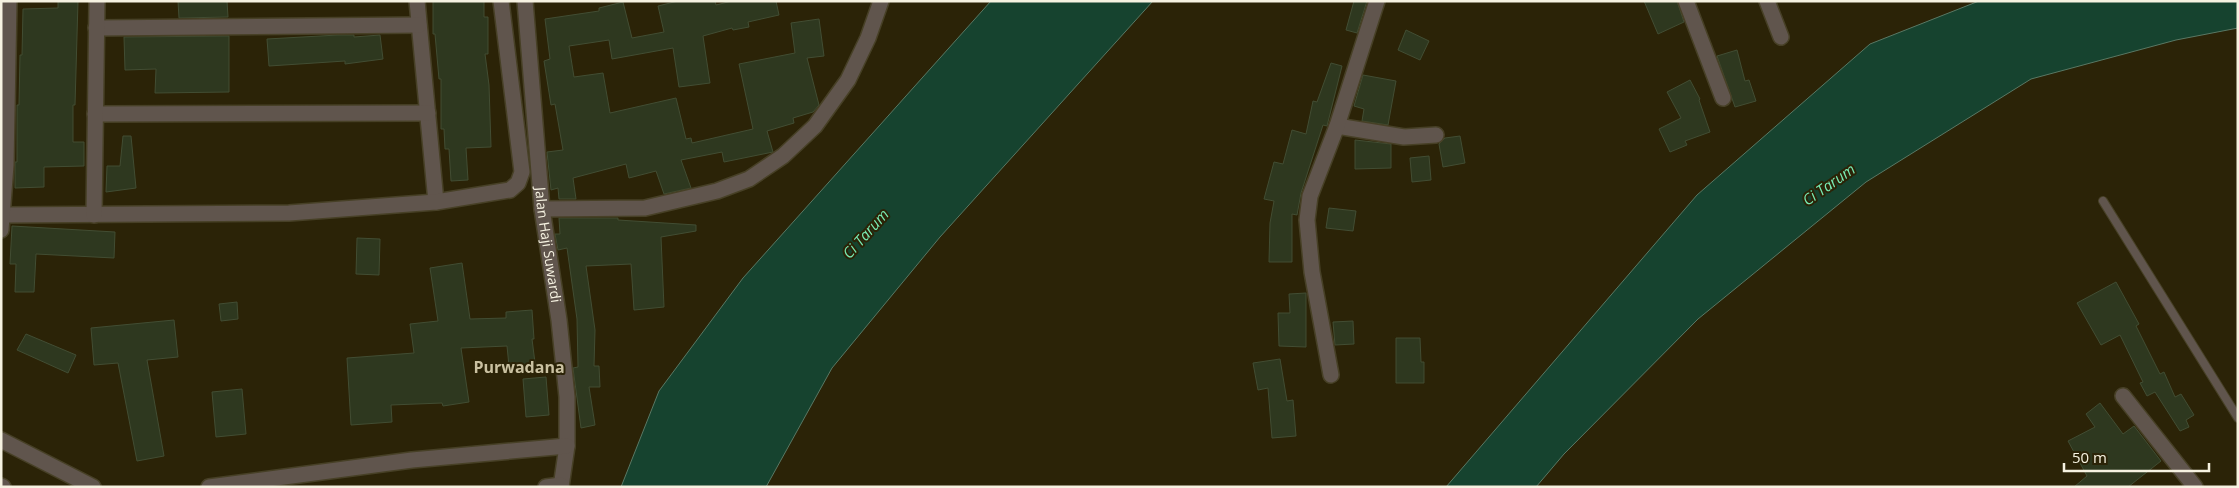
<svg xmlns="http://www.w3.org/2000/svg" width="2239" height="488" viewBox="0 0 2239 488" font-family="'Open Sans',sans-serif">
	<rect width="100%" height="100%" fill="#2b2307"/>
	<g fill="#16432f" stroke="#597864">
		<path d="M991 1H1153L940 237 832 368 766 487H621L659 391 743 278Z"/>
		<path d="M1979 1H2238V28L2176 40 2031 79 1866 182 1698 319 1564 454 1536 487H1446L1697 195 1870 44Z"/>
	</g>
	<g fill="#2e381f" stroke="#424d33">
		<path d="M58 1H78L75 105H73V142H84V166L44 167V187L15 188V162H17V105H19L20 55H22L23 9 58 8Z"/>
		<path d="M178 1H227L228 17 179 18Z"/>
		<path d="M433 1H484V17H488V54H485L489 85 491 147 466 148 468 180 451 181 449 149H445L444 129H441V79H439L435 34H433Z"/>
		<path d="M678 1H715L716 5 732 1H776L779 15 748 22 749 27 733 30 732 28 703 36 710 83 679 87 673 48 612 59 609 40 569 46 574 77 603 73 610 113 676 98 686 139 691 138 692 143 753 129 739 64 795 53 791 23 819 19 824 56 807 58 819 105 813 112 793 118 794 123 767 131 773 152 724 162 722 152 681 160 691 188 664 194 656 171 629 178 626 164 573 178 576 199H559L558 188 551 190 547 152 563 150 555 104 551 105 544 61 550 59 545 19 599 11V8L623 2 632 38 664 32 658 6Z"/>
		<path d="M1354 1H1367L1357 33 1346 30Z"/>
		<path d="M1644 1H1677L1684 22 1658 34Z"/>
		<path d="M1406 30 1429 41 1420 60 1398 50Z"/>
		<path d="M338 35H354V37L380 35 383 59 345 64V61L269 66 267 39Z"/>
		<path d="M229 36V92L155 93 156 69 125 70 124 37Z"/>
		<path d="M1737 50 1745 81 1749 80 1756 101 1735 107 1717 56Z"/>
		<path d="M1331 63 1342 66 1327 126 1323 125 1301 193 1297 215 1292 214V262H1269L1270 223 1274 201 1264 199 1274 162 1283 164 1292 130 1306 134 1313 101 1317 102Z"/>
		<path d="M1363 75 1396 81 1388 125 1362 121 1364 109 1354 106Z"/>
		<path d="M1690 80 1700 99 1699 100 1710 132 1685 141 1687 145 1670 152 1659 129 1681 118 1667 92Z"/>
		<path d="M123 136H131L136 188 106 192 107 166H120Z"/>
		<path d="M1460 136 1465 163 1443 167 1439 144 1445 138Z"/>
		<path d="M1355 140 1391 144V168L1355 169Z"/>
		<path d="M1429 156 1431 180 1412 182 1410 158Z"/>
		<path d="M1329 208 1356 211 1353 231 1326 228Z"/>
		<path d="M559 218H618V220L696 225V231L661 237 664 307 634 310 631 264 586 266 595 330 594 366H599L600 387H589L595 425 581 428 573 368 578 367 577 319 567 248 558 250 555 234H560Z"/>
		<path d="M12 226 115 232 114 258 36 254 34 292H15L16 264H10Z"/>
		<path d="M357 238 380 239 379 275 356 274Z"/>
		<path d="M462 263 470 319 506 318V312L532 310 534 339H532L535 363 509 366 507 346 461 348 469 402 443 406 442 403 391 405 392 422 351 425 347 358 414 353 410 324 438 321 430 268Z"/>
		<path d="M2116 282 2139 324 2136 326 2160 374 2164 372 2175 397 2181 394 2194 415 2186 420 2189 427 2180 431 2155 392 2147 396 2140 383 2143 382 2120 335 2101 345 2077 303Z"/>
		<path d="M1306 293V347L1279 346 1278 313H1290L1289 294Z"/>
		<path d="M237 302 238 319 221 321 219 304Z"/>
		<path d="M174 320 178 357 147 360 164 456 137 461 118 363 94 365 91 328Z"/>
		<path d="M1353 321 1354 344 1335 345 1333 322Z"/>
		<path d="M26 334 76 355 68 373 17 350Z"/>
		<path d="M1396 338H1420L1421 362H1424V383H1396Z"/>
		<path d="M1280 359 1287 401 1293 400 1296 436 1272 438 1268 388 1258 390 1253 363Z"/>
		<path d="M546 377 549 415 526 417 523 379Z"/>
		<path d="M242 389 246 434 216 437 212 392Z"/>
		<path d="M2100 403 2123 434 2134 426 2161 461 2128 487H2074L2087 476 2068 441 2095 427 2086 414Z"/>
	</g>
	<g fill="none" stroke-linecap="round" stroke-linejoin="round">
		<defs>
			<path id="lane" d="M2103 201 2238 418"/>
			<g id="street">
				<path d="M417 1 436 202"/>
				<path id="s1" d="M525 1 542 209 559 320 567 397V446L561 487"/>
				<path d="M1686 1 1723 98"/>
				<path d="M1767 1 1781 37"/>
				<path d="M96 28 419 25"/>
				<path d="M95 114 428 113"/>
				<path d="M1337 126 1404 137 1436 135"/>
				<path d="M542 209 645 208 717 191 749 179 783 156 815 126 848 80 868 38 881 1"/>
				<path d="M3 215 289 213 436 202 510 190 518 183 522 172 501 1"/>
				<path d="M94 215 97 1"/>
				<path d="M1 230 6 165 9 1"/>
				<path d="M1331 375 1312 272 1307 220 1310 196 1337 126 1377 1"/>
				<path d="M2123 396 2195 487"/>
				<path d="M1 440 93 487"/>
				<path d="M1 486 3 487"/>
				<path d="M209 487 412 460 567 446"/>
				<path d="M546 487 561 485"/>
			</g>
		</defs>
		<use href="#lane" stroke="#474026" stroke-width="10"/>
		<use href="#street" stroke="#474026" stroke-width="18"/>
		<use href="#lane" stroke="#60554d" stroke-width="8"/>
		<use href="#street" stroke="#60554d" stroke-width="15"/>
	</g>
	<g text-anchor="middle" stroke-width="4" stroke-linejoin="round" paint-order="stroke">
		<g font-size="14" fill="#f6f2e1" stroke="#2b2307">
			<text dy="5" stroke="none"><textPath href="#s1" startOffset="245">Jalan Haji Suwardi</textPath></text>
		</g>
		<g font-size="15" font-style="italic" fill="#78eab3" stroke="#2b2307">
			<text transform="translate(1829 185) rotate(-35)" y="5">Ci Tarum</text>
			<text transform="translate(866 234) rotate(-48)" y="5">Ci Tarum</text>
		</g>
		<g font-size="16" font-weight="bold" fill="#cac1a1" stroke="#2b2307">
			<text x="519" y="373">Purwadana</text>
		</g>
	</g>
	<rect width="2239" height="488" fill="none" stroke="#f6f2e1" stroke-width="5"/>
	<path d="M2064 463v8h145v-8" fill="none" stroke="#f6f2e1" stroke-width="2.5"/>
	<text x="2072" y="463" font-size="15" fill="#f6f2e1" stroke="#2b2307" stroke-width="4" paint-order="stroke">50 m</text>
</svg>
